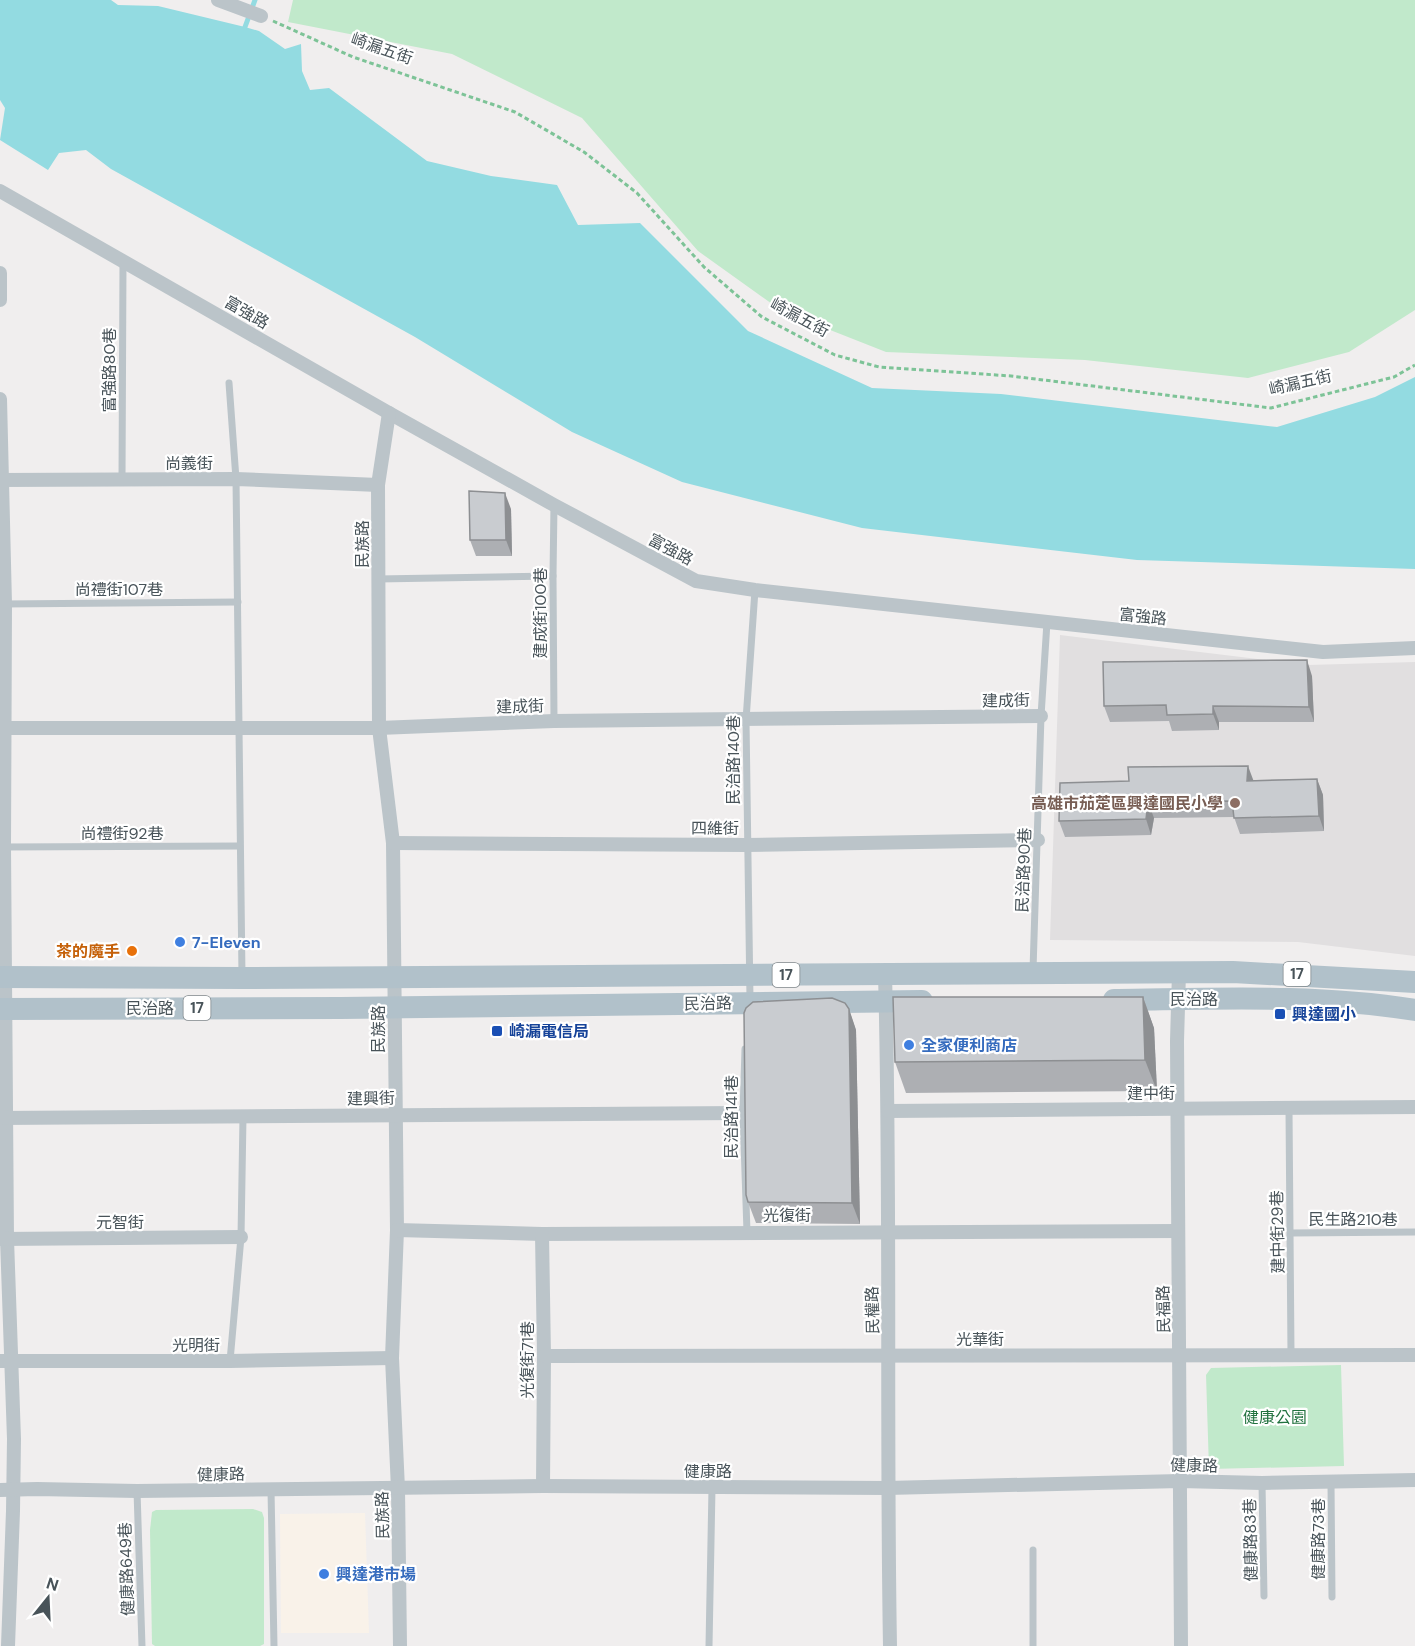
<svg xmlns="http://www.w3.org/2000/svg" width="1415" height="1646" viewBox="0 0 1415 1646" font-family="'DM Sans','Noto Sans TC',sans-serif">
	<rect width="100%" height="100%" fill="#f0eeee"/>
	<path fill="#f9f2e9" d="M365 1513 369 1633H281L280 1514Z"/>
	<path fill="#e1dfe0" d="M1060 635 1308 665 1415 662V956L1298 942 1050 940Z"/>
	<g fill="#c1e9cb">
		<path d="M293 0H1415V310L1349 352 1248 378 1085 360 886 352 782 311 698 251 582 118 452 54 288 22Z"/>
		<path d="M1341 1365 1344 1466 1209 1469 1206 1375 1211 1368Z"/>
		<path d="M253 1509 262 1512 264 1518V1644L260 1646H155L152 1644 150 1530 152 1512 156 1510Z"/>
	</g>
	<path fill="#93dbe1" d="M0 0H111L118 5 158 6 245 27 259 31 285 49 301 44 302 71 310 90 329 88 427 161 491 176 557 185 578 225 640 223 748 331 872 388 1001 394 1277 427 1375 397 1415 377V569L1137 560 862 528 682 482 572 432 415 337 111 169 86 150 59 153 48 170 0 140 5 108 0 100Z"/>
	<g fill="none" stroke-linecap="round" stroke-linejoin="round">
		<path stroke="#93dbe1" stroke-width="5" d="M245 27 255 0"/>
		<path stroke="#7dc397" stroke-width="3" stroke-dasharray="4.5 3" stroke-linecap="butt" d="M273 21 353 57 515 112 584 152 637 193 704 267 762 317 835 355 879 367 1011 376 1271 408 1394 377 1415 365"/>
		<g stroke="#bbc4c9" stroke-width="7">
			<path d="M229 383 236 479 242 976"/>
			<path d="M122 479 123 262"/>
			<path d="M554 505 553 576 554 721"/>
			<path d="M378 579 553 576"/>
			<path d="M3 604 238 602"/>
			<path d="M3 847 239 846"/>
			<path d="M1033 970 1041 716 1047 622"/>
			<path d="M750 999 746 720 755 590"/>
			<path d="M745 1049 743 1113 747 1232"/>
			<path d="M1289 1110 1291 1354"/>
			<path d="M1291 1233 1415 1232"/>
			<path d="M230 1361 241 1237 243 1117"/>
			<path d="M1331 1482 1332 1597"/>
			<path d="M1262 1483 1264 1596"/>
			<path d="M271 1490 274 1646"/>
			<path d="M137 1491 142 1646"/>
			<path d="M709 1646 712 1488"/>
			<path d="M1033 1646V1550"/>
		</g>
		<g stroke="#bbc4c9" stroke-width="14">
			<path d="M218 0 261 16"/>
			<path d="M0 191 389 413 554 505 696 581 755 590 1323 652 1415 648"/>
			<path d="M0 273V300"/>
			<path d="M0 399 5 604 4 847 7 1239 14 1439 13 1511 8 1646"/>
			<path d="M389 413 378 485 379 728 393 843 397 1230 392 1358 398 1489 400 1646"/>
			<path d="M0 480 236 479 378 485"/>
			<path d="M0 728H379L554 721 1041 716"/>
			<path d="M393 843 747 845 1038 840"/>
			<path d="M1179 972 1177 1041 1181 1646"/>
			<path d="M885 974C891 1198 886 1422 890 1646"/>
			<path d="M888 1111 1415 1107"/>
			<path d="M0 1118 743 1113"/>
			<path d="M397 1230 542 1234 1178 1231"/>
			<path d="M542 1234 544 1356 543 1486"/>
			<path d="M0 1239 241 1237"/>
			<path d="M544 1356 1415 1355"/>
			<path d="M0 1361H230L392 1358"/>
			<path d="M0 1490 37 1489 137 1491 543 1486 887 1488 1180 1481 1262 1483 1415 1480"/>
		</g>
		<g stroke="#b1c1ca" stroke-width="22">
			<path d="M0 977 242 978 1233 972 1415 982"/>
			<path d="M1114 1000C1214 999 1316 994 1415 1010"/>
			<path d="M0 1009 341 1008 922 1001"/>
		</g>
	</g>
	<g fill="#adafb3">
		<path d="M511 509 512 556H476L470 540Z"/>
		<path d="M1312 676 1314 722H1219V730L1172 731 1169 721 1110 722 1104 706Z"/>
		<path d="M1317 779 1323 795 1324 831 1240 834 1234 817 1154 818 1151 835 1065 837 1059 821 1060 783Z"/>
		<path d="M1143 997 1154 1028 1157 1091 906 1093 895 1062Z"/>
		<path d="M849 1009 856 1030 860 1224 756 1223 748 1202Z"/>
	</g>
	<g fill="#8d8f92">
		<path d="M505 493 511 509 512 556 506 540Z"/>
		<path d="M1307 660 1312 676 1314 722 1309 707Z"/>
		<path d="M1213 706 1219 722V730L1213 714Z"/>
		<path d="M1248 766 1254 782 1247 781Z"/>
		<path d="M1317 779 1323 795 1324 831 1319 816Z"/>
		<path d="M1148 802 1154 818 1151 835 1146 819Z"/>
		<path d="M1143 997 1154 1028 1157 1091 1145 1060Z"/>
		<path d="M849 1009 856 1030 860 1224 852 1203Z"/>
	</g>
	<g fill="#c9ccd0" stroke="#8d8f92" stroke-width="1.5">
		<path d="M469 491 505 493 506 540H470Z"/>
		<path d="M1307 660 1309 707 1213 706V714L1167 715 1166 705 1104 706 1103 662Z"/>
		<path d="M1248 766 1247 781 1317 779 1319 816 1234 818 1232 801 1148 802 1146 819 1059 821 1060 783 1129 781 1128 767Z"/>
		<path d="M893 997H1143L1145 1060 895 1062Z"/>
		<path d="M832 998 845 1003 849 1009 852 1203 748 1202 746 1195 744 1013 746 1008 753 1002Z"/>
	</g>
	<circle fill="#8d6e63" stroke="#fff" stroke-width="2" cx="1235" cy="803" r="6"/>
	<g fill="#3f7fe0" stroke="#fff" stroke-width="2">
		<circle cx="180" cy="942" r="6"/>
		<circle cx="909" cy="1045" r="6"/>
		<circle cx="324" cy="1574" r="6"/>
	</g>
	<circle fill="#e8710a" stroke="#fff" stroke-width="2" cx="132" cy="951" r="6"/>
	<g fill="#1a4fb4" stroke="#fff" stroke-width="2">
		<rect x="1274" y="1008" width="12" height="12" rx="3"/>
		<rect x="491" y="1025" width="12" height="12" rx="3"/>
	</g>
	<g text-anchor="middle" stroke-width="4.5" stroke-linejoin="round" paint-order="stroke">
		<g fill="#fff" stroke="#7f878b" stroke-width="1.5">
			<rect x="1283.5" y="962" width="27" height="24" rx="4.5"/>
			<rect x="772.5" y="963" width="27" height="24" rx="4.5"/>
			<rect x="183.5" y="996" width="27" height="24" rx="4.5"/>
		</g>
		<g font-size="15" font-weight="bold" fill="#485359">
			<text x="1297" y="979">17</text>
			<text x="786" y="980">17</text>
			<text x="197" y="1013">17</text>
		</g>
		<g font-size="16" fill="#485359" stroke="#fff">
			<text transform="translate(382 48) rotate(19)" y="6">崎漏五街</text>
			<text transform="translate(247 312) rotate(30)" y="6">富強路</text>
			<text transform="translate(800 317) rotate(28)" y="6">崎漏五街</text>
			<text transform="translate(109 370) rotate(-90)" y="6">富強路80巷</text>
			<text transform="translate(1300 382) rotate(-13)" y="6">崎漏五街</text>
			<text x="189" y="469">尚義街</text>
			<text transform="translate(362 544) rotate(-90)" y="6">民族路</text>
			<text transform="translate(671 549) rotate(28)" y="6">富強路</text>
			<text x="119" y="595">尚禮街107巷</text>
			<text transform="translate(540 613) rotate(-90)" y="6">建成街100巷</text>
			<text transform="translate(1143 616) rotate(6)" y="6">富強路</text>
			<text transform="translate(1006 700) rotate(-1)" y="6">建成街</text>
			<text transform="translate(520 706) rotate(-2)" y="6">建成街</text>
			<text transform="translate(733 760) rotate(-90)" y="6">民治路140巷</text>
			<text x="715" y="834">四維街</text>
			<text x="122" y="839">尚禮街92巷</text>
			<text transform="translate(1023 870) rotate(-88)" y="6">民治路90巷</text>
			<text x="1194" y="1005">民治路</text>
			<text transform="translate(708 1003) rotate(-1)" y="6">民治路</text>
			<text x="150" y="1014">民治路</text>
			<text transform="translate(378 1029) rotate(-90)" y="6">民族路</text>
			<text x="1151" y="1099">建中街</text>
			<text transform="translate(371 1098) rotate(-1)" y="6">建興街</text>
			<text transform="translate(731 1117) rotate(-90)" y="6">民治路141巷</text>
			<text x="787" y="1221">光復街</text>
			<text x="1353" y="1225">民生路210巷</text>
			<text x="120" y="1228">元智街</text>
			<text transform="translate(1277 1232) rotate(-91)" y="6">建中街29巷</text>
			<text transform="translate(1163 1309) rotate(-91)" y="6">民福路</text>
			<text transform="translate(872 1310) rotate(-91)" y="6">民權路</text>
			<text x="980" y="1345">光華街</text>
			<text x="196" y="1351">光明街</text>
			<text transform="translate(527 1360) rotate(-90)" y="6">光復街71巷</text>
			<text transform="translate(1194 1465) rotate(1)" y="6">健康路</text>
			<text x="708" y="1477">健康路</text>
			<text transform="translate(221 1474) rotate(-1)" y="6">健康路</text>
			<text transform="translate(382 1515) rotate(-91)" y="6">民族路</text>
			<text transform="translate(1318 1539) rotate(-90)" y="6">健康路73巷</text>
			<text transform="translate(1250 1540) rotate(-91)" y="6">健康路83巷</text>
			<text transform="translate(126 1569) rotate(-92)" y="6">健康路649巷</text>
		</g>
		<g font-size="16" font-weight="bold" fill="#785e54" stroke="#fff" text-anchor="end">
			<text x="1223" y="809">高雄市茄萣區興達國民小學</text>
		</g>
		<g font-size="16" font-weight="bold" fill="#366cbe" stroke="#fff" text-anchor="start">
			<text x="192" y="948">7-Eleven</text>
			<text x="921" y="1051">全家便利商店</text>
			<text x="336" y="1580">興達港市場</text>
		</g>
		<g font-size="16" font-weight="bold" fill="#c56008" stroke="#fff" text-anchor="end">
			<text x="120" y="957">茶的魔手</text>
		</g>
		<g font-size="16" font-weight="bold" fill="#164399" stroke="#fff" text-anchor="start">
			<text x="1292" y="1020">興達國小</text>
			<text x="509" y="1037">崎漏電信局</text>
		</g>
		<g font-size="16" fill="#21723f" stroke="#fff">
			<text x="1275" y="1423">健康公園</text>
		</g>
	</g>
	<g transform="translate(48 1598) rotate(18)" stroke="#ffffff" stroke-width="4.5" paint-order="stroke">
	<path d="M0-4.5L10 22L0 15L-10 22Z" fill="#485359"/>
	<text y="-9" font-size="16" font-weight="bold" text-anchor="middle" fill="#485359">N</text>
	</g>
</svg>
